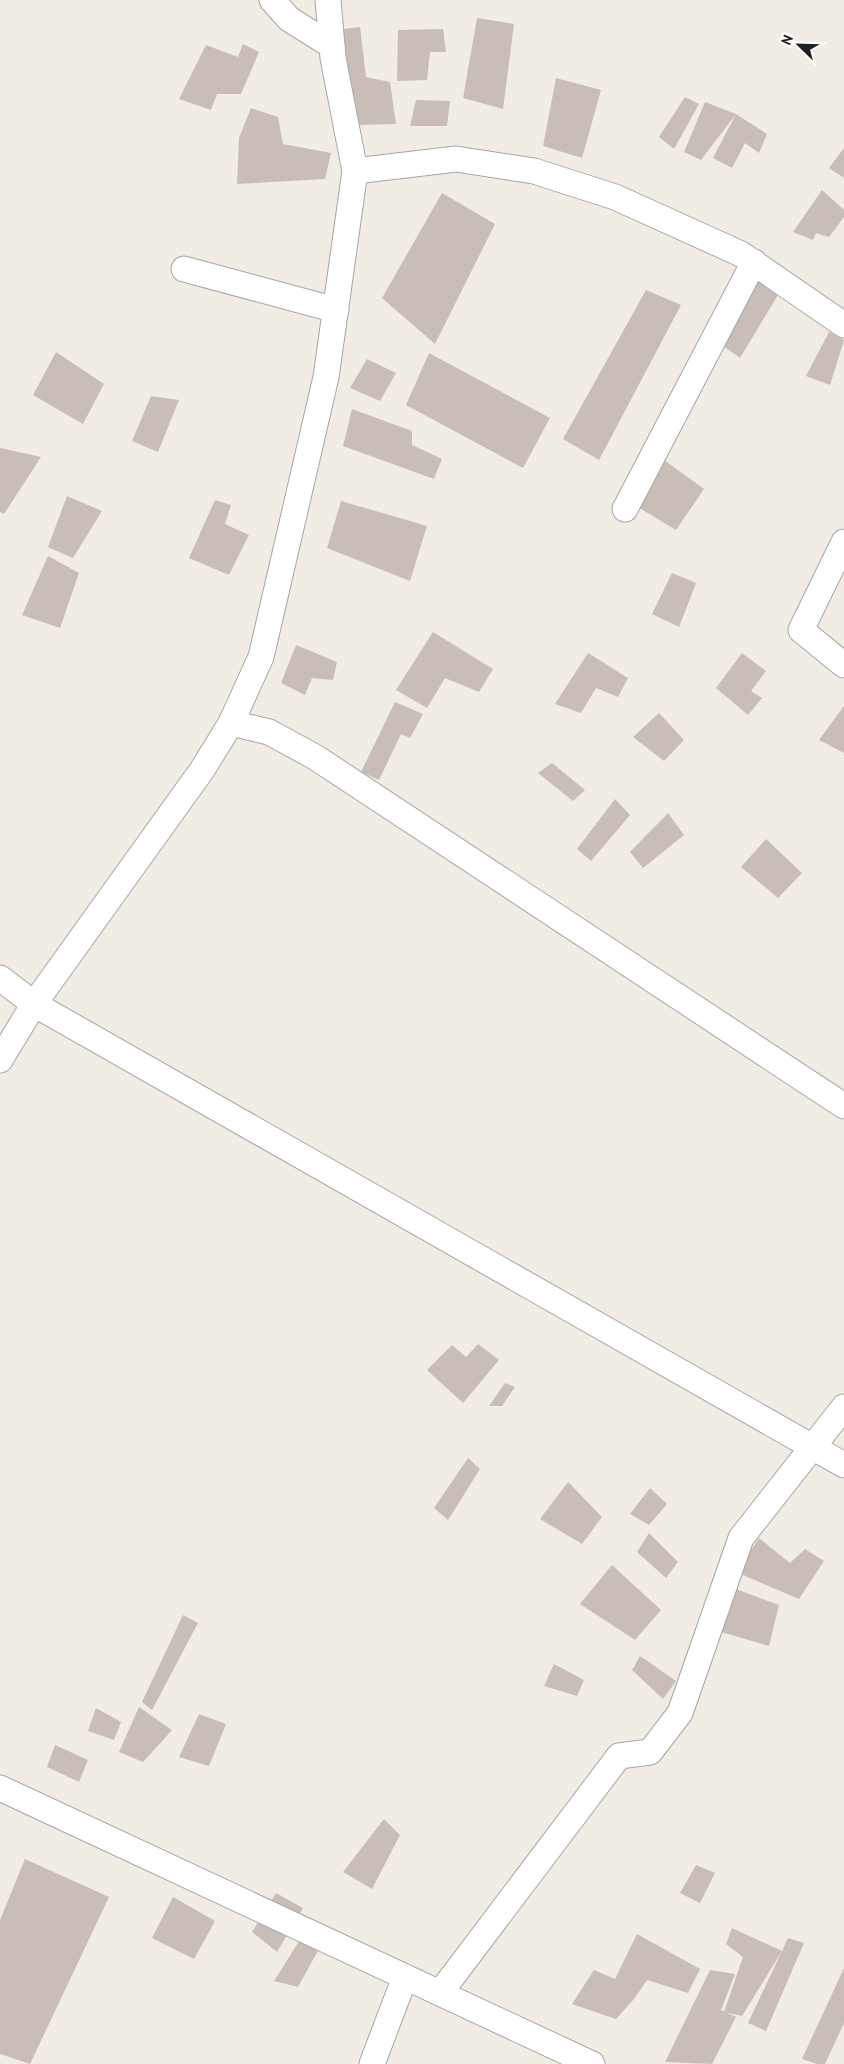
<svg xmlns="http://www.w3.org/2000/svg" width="844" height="2064" viewBox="0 0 844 2064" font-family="'PT Sans',sans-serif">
	<rect width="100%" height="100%" fill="#f1ece4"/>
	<g fill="#c9beb7">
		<path d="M477 18 514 24 503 109 463 98Z"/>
		<path d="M360 27 366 77 390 82 396 124 355 125 343 29Z"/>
		<path d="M443 29 446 52H430L427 80 397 81 398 30Z"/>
		<path d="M243 44 259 52 241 94H217L211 110 179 99 206 45 238 57Z"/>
		<path d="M556 78 601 90 582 158 543 146Z"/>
		<path d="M685 97 699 104 674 149 659 137Z"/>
		<path d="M416 100 450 101 447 126H410Z"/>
		<path d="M705 102 736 114 767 134 759 153 745 143 732 168 713 158 736 114 701 160 684 152Z"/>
		<path d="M251 108 278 117 283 144 331 153 325 179 237 184 239 138Z"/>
		<path d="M844 148V178L829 168Z"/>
		<path d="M822 190 844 210V217L829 237 816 233 813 240 793 232Z"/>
		<path d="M442 193 495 224 435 344 382 298Z"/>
		<path d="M760 277 781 290 740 358 722 345Z"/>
		<path d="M646 290 681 305 599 460 563 439Z"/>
		<path d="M829 332 844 340 830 385 806 376Z"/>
		<path d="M56 352 104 384 83 424 33 395Z"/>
		<path d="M429 353 550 418 523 468 406 405Z"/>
		<path d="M367 359 396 373 380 401 350 388Z"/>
		<path d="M151 396 179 400 158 452 132 441Z"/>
		<path d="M352 409 412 431V445L442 459 434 479 343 446Z"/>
		<path d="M0 448 41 457 4 514 0 512Z"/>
		<path d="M664 460 704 489 676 530 636 506Z"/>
		<path d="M67 496 102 511 73 558 48 547Z"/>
		<path d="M215 500 231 505 225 524 249 535 229 575 189 558Z"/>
		<path d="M341 501 427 526 410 581 327 548Z"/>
		<path d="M48 556 79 573 60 628 22 615Z"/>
		<path d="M672 573 696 583 679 627 652 614Z"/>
		<path d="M433 632 493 669 479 692 445 678 427 708 396 690Z"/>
		<path d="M296 645 337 662 333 680 312 678 305 695 281 683Z"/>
		<path d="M588 653 628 678 618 697 596 688 581 713 555 704Z"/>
		<path d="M742 653 766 671 751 691 762 698 748 715 716 688Z"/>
		<path d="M395 702 423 714 410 738 401 734 379 780 361 772Z"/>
		<path d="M844 706V753L819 740Z"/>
		<path d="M659 713 684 740 664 761 633 737Z"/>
		<path d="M552 763 585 790 573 801 538 773Z"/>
		<path d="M615 799 630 815 591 861 577 849Z"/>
		<path d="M668 813 684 835 643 868 630 852Z"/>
		<path d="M766 839 802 873 778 898 741 867Z"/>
		<path d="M478 1344 499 1360 463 1403 427 1370 452 1345 466 1357Z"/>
		<path d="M505 1383 515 1387 502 1406H489Z"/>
		<path d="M468 1458 480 1469 448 1520 434 1508Z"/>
		<path d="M568 1482 602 1517 582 1544 540 1519Z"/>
		<path d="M650 1488 667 1504 649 1525 630 1514Z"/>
		<path d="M649 1533 678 1562 666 1578 637 1552Z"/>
		<path d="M759 1538 790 1563 805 1549 824 1561 799 1599 736 1572Z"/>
		<path d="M612 1565 661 1610 635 1640 580 1604Z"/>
		<path d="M736 1589 779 1605 769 1646 721 1632Z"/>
		<path d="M183 1615 198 1623 152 1710 142 1702Z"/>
		<path d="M640 1656 676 1681 663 1699 632 1670Z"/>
		<path d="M554 1664 584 1680 577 1696 544 1686Z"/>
		<path d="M139 1707 172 1730 143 1762 119 1752Z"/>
		<path d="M96 1708 121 1722 114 1740 88 1731Z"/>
		<path d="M199 1714 226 1724 209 1766 179 1757Z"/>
		<path d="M55 1745 88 1760 79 1782 47 1767Z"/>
		<path d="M384 1819 400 1835 372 1889 343 1872Z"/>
		<path d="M25 1859 109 1897 30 2064 0 2054V1920Z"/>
		<path d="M696 1865 715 1873 700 1903 680 1893Z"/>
		<path d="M276 1893 303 1908 277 1952 252 1932Z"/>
		<path d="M173 1897 215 1921 194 1959 152 1938Z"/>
		<path d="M308 1927 326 1936 298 1987 274 1981Z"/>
		<path d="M732 1928 782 1951 788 1938 804 1943 766 2031 748 2023 782 1951 742 2016 724 2012 743 1957 726 1944Z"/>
		<path d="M637 1934 700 1969 688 1993 647 1980 634 1999 616 2019 572 2004 594 1970 615 1979Z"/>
		<path d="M844 1968V2023L825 2064H817L802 2059Z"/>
		<path d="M710 1970 735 1974 721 2010 736 2017 712 2064 665 2062Z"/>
	</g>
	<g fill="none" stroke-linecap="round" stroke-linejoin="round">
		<defs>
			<g id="street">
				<path d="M272 0 289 19 332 46"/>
				<path d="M355 171 456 159 534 171 615 197 741 254 844 325"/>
				<path d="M184 269 336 310"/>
				<path d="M625 509 754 262"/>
				<path d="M844 542 801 630 844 665"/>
				<path d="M231 723 269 732 315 757 844 1106"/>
				<path d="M0 978 34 1004 844 1465"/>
				<path d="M0 1060 34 1004 202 770 231 723 261 657 326 377 355 171 333 58 328 0"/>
				<path d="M0 1788 592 2064"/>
				<path d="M440 1993 619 1756 650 1752 680 1713 741 1538 844 1407"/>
				<path d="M372 2064 405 1977"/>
			</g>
		</defs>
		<use href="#street" stroke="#a6a6a6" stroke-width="27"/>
		<use href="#street" stroke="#fff" stroke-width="25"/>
	</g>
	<g transform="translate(799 45) rotate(293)" stroke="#ffffff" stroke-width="4" paint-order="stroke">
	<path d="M0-4L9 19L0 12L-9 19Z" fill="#1f1f1f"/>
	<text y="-8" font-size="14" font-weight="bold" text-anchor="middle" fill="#1f1f1f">N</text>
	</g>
</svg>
